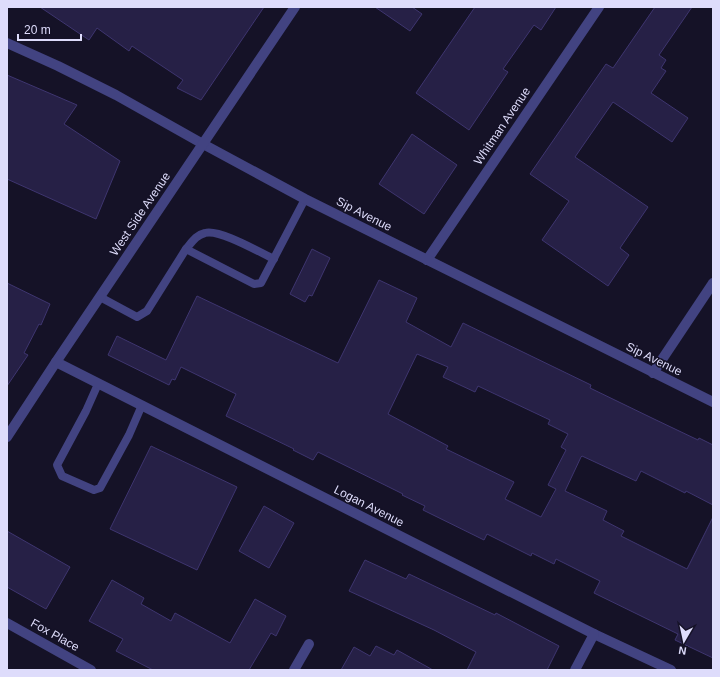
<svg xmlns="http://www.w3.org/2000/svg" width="720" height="677" viewBox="0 0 720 677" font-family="Arial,sans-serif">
	<rect width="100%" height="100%" fill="#151227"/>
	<g fill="#262046" stroke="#3e356f" fill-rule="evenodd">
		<path d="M40 7H264L201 100 177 88 183 80 132 46 129 51 97 28 89 40Z"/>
		<path d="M375 7H412L422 14 410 31Z"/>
		<path d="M475 7H556L541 30 534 25 503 69 508 72 469 130 416 93Z"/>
		<path d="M655 7H692L659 55 666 60 661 68 666 71 651 93 688 118 672 142 613 102 575 157 648 207 620 248 629 255 608 286 542 240 569 201 530 174 606 64 613 68Z"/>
		<path d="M7 75 77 105 64 124 120 161 96 219 7 179Z"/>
		<path d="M412 134 457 165 424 214 379 184Z"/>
		<path d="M312 249 330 258 312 296 309 295 305 302 290 294Z"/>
		<path d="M379 280 417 298 406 322 451 347 463 323 591 385 590 388 654 419 698 440 699 438 713 445V505L686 491 685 493 641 471 636 481 582 456 581 457 565 491 607 511 603 520 624 531 621 536 687 569 713 517V658L675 640 678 634 594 593 600 581 556 559 554 564 532 553 531 556 487 534 484 540 423 510 425 506 402 495 403 494 318 452 313 460 293 450 294 449 226 416 236 394 181 367 175 380 172 379 169 385 108 355 117 336 166 360 197 296 338 363ZM417 354 448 367 443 377 475 392 478 386 550 420 548 424 568 434 561 447 566 450 548 485 556 489 541 517 505 499 514 482 446 449 448 446 388 414Z"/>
		<path d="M7 283 50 304 41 325 39 324 24 353 28 355 7 386Z"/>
		<path d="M151 446 237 487 197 570 110 529Z"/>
		<path d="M264 506 294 523 269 568 239 551Z"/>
		<path d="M7 531 70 567 46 609 7 587Z"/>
		<path d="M365 560 406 579 409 574 495 615 496 613 559 646 547 670H467L476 652 434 630 349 591Z"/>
		<path d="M112 580 144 598 141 604 171 621 175 613 230 643 255 599 286 616 276 636 271 633 249 670H153L116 651 123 639 89 621Z"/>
		<path d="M376 646 394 655 397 650 433 670H341L354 647 370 656Z"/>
	</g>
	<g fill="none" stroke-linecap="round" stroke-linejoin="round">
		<g stroke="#424381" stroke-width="8">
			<path d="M186 249C192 242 196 235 205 233 220 229 259 252 274 259"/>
			<path d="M100 297 137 317 147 311 186 249 254 284 261 283 305 199"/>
			<path d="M98 384 86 411 57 465 62 476 94 490 100 488 129 435 142 405"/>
		</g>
		<g stroke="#424381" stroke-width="10">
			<path d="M427 260 599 7"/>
			<path d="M56 362 594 634 671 670"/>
			<path d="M653 373 713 283"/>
			<path d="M7 623 91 670"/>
			<path d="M294 670 309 644"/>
			<path d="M575 670 594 634"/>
		</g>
		<g stroke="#424381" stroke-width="10">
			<path d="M7 43 58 66 116 95 203 144 305 199 713 402"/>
			<path d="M7 437 56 362 295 7"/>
		</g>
	</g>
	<g text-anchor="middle" stroke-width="3" stroke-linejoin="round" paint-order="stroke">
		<g font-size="12" fill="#dedcfb" stroke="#151227">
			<text transform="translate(502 126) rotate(-56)" y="4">Whitman Avenue</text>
			<text transform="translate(140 214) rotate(-56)" y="4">West Side Avenue</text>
			<text transform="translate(364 214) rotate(27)" y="4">Sip Avenue</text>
			<text transform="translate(654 359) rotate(26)" y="4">Sip Avenue</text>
			<text transform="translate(369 506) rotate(27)" y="4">Logan Avenue</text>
			<text transform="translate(55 635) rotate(29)" y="4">Fox Place</text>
		</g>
	</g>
	<rect width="720" height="677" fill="none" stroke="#dedcfb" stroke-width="16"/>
	<g transform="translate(684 641) rotate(189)" stroke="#151227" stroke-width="3" paint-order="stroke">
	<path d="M0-3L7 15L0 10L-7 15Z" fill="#dedcfb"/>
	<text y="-6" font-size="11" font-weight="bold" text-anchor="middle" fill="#dedcfb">N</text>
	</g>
	<path d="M18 34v6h63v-6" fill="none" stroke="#dedcfb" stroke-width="2"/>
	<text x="24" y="34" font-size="12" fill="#dedcfb" stroke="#151227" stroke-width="3" paint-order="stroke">20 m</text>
</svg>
